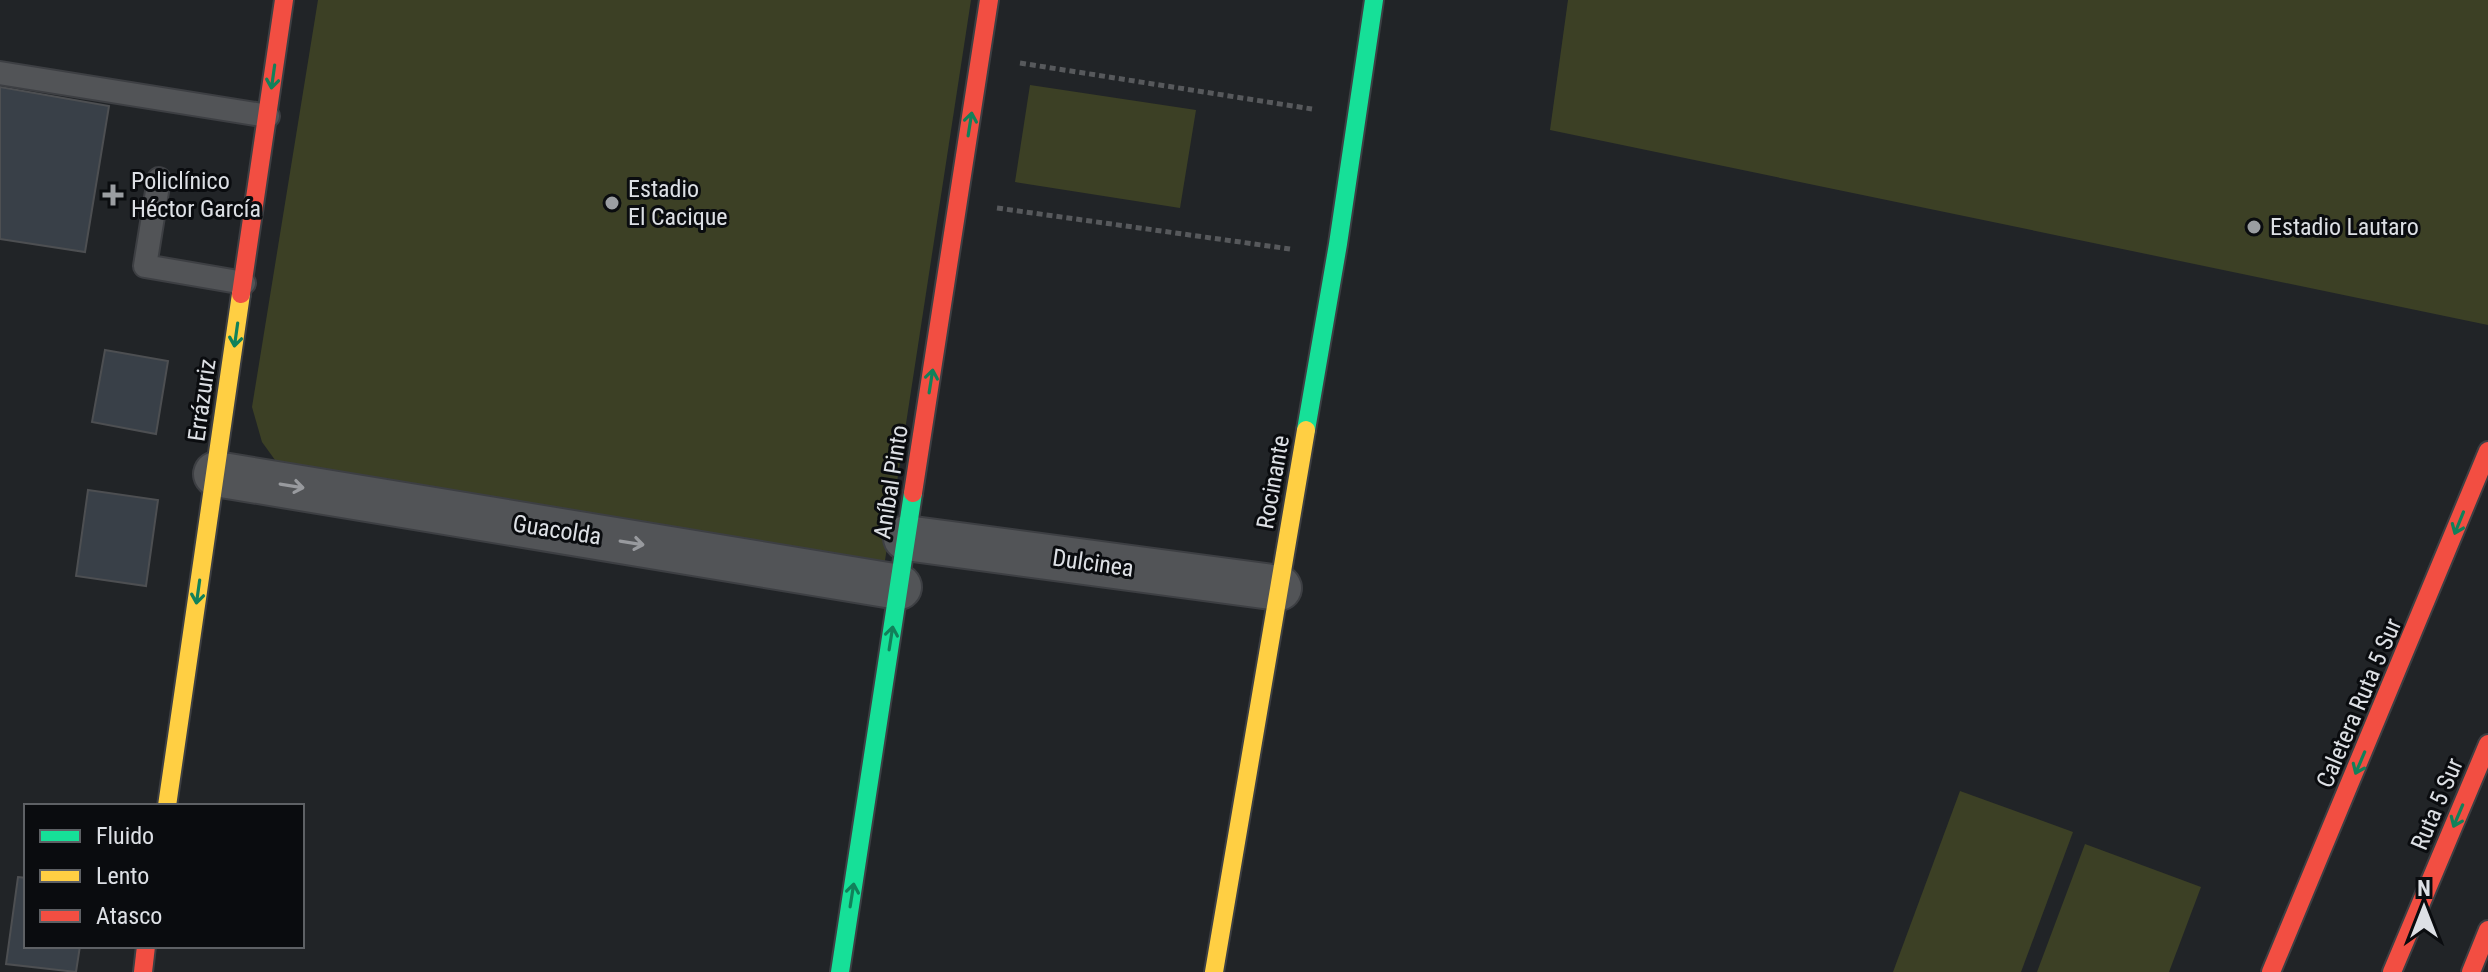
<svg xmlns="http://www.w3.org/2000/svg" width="2488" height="972" viewBox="0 0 2488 972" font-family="'Roboto Condensed',sans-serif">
	<rect width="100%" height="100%" fill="#212427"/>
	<g fill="#3c4025">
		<path d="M318 0H971L884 567 283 471 262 442 252 407Z"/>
		<path d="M1568 0H2488V325L1550 130Z"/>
		<path d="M1030 85 1196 110 1180 208 1015 182Z"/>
		<path d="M1960 791 2073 832 2021 972H1893Z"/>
		<path d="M2085 844 2201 887 2169 972H2037Z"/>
	</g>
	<g fill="#394048" stroke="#4d4f52" stroke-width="2">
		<path d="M0 87 109 106 85 252 0 239Z"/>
		<path d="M105 350 168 361 156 434 92 422Z"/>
		<path d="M88 490 158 500 146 586 76 576Z"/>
		<path d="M18 877 26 878V946H80L76 972 6 964Z"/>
	</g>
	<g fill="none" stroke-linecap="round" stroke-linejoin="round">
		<defs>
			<g id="lane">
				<path d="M0 73 268 116"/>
				<path d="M159 179 145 266 244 283"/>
			</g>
			<g id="street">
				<path d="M216 474 899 587"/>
				<path d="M906 538 1279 588"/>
			</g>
			<g id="fast">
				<path d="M1306 430 1338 244 1374 0"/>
				<path d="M840 972 913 493"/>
			</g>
			<g id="slow">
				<path d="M167 806 241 294"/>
				<path d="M1214 972 1306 430"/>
			</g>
			<g id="jam">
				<path d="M241 294 284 0"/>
				<path d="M913 493 989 0"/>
				<path d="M143 972 146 946"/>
				<path d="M2271 972 2488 451"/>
				<path d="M2392 972 2488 744"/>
				<path d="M2471 972 2488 930"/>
			</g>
		</defs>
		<use href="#lane" stroke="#3d3f43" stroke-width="26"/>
		<use href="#street" stroke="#3d3f43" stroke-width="48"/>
		<use href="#fast" stroke="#3d3f43" stroke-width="22"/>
		<use href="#slow" stroke="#3d3f43" stroke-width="22"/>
		<use href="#jam" stroke="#3d3f43" stroke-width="22"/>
		<g stroke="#57595c" stroke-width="5" stroke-dasharray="6 4" stroke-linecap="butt">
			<path d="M1020 63 1312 109"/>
			<path d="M997 208 1290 249"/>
		</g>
		<use href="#lane" stroke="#525457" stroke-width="22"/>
		<use href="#street" stroke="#525457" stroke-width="44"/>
		<use href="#fast" stroke="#16e098" stroke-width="18"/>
		<use href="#slow" stroke="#ffcf43" stroke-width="18"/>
		<use href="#jam" stroke="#f24e42" stroke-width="18"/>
	</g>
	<defs><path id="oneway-shaft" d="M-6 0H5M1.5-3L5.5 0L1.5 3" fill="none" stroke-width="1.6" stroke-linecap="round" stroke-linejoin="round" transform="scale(2)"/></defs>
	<g stroke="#11815a">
		<use href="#oneway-shaft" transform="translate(273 77) rotate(98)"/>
		<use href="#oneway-shaft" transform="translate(970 124) rotate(-81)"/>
		<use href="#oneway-shaft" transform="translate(236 335) rotate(98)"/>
		<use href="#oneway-shaft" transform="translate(931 381) rotate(-81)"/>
		<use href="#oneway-shaft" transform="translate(2459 523) rotate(112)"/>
		<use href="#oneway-shaft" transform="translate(198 592) rotate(98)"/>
		<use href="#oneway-shaft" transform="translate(891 638) rotate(-81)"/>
		<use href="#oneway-shaft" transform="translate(2360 763) rotate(113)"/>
		<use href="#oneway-shaft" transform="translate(2458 816) rotate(113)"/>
		<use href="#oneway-shaft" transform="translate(852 895) rotate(-81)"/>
	</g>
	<g stroke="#989a9e">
		<use href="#oneway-shaft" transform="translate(292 486) rotate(9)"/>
		<use href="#oneway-shaft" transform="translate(632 543) rotate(9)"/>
	</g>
	<g fill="#9b9ea2" stroke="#0a0c0f" stroke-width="3">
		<path d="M109 183h8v8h8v8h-8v8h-8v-8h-8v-8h8z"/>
		<circle cx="612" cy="203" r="8"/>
		<circle cx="2254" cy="227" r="8"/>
	</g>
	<g text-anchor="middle" stroke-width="6" stroke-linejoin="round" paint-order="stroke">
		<g font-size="24" fill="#dde0e5" stroke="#0a0c0f" text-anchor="start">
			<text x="131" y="189">Policlínico<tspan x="131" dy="28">Héctor García</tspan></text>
			<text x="628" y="197">Estadio<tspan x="628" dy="28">El Cacique</tspan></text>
			<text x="2270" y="235">Estadio Lautaro</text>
		</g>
		<g font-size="24" fill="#dde0e5" stroke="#0a0c0f">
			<text transform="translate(202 400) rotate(-82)" y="8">Errázuriz</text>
			<text transform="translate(891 482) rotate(-81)" y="8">Aníbal Pinto</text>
			<text transform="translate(1273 482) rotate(-80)" y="8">Rocinante</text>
			<text transform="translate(557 530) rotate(9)" y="8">Guacolda</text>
			<text transform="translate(1093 563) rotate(8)" y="8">Dulcinea</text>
			<text transform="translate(2359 703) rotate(-67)" y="8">Caletera Ruta 5 Sur</text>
			<text transform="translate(2437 804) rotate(-67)" y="8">Ruta 5 Sur</text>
		</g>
	</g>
	<rect x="24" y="804" width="280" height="144" fill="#0a0c0f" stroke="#5e6165" stroke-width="2"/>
	<rect x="40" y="830" width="40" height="12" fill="#16e098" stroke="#5e6165" stroke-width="2"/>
	<text x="96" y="844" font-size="24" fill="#dde0e5">Fluido</text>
	<rect x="40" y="870" width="40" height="12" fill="#ffcf43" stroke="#5e6165" stroke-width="2"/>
	<text x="96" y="884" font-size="24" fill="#dde0e5">Lento</text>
	<rect x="40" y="910" width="40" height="12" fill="#f24e42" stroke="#5e6165" stroke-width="2"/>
	<text x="96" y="924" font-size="24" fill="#dde0e5">Atasco</text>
	<g transform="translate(2424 908)" stroke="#0a0c0f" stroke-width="6" paint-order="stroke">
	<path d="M0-6L14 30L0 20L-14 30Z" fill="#dde0e5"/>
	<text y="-12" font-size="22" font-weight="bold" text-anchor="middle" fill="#dde0e5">N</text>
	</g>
</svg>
